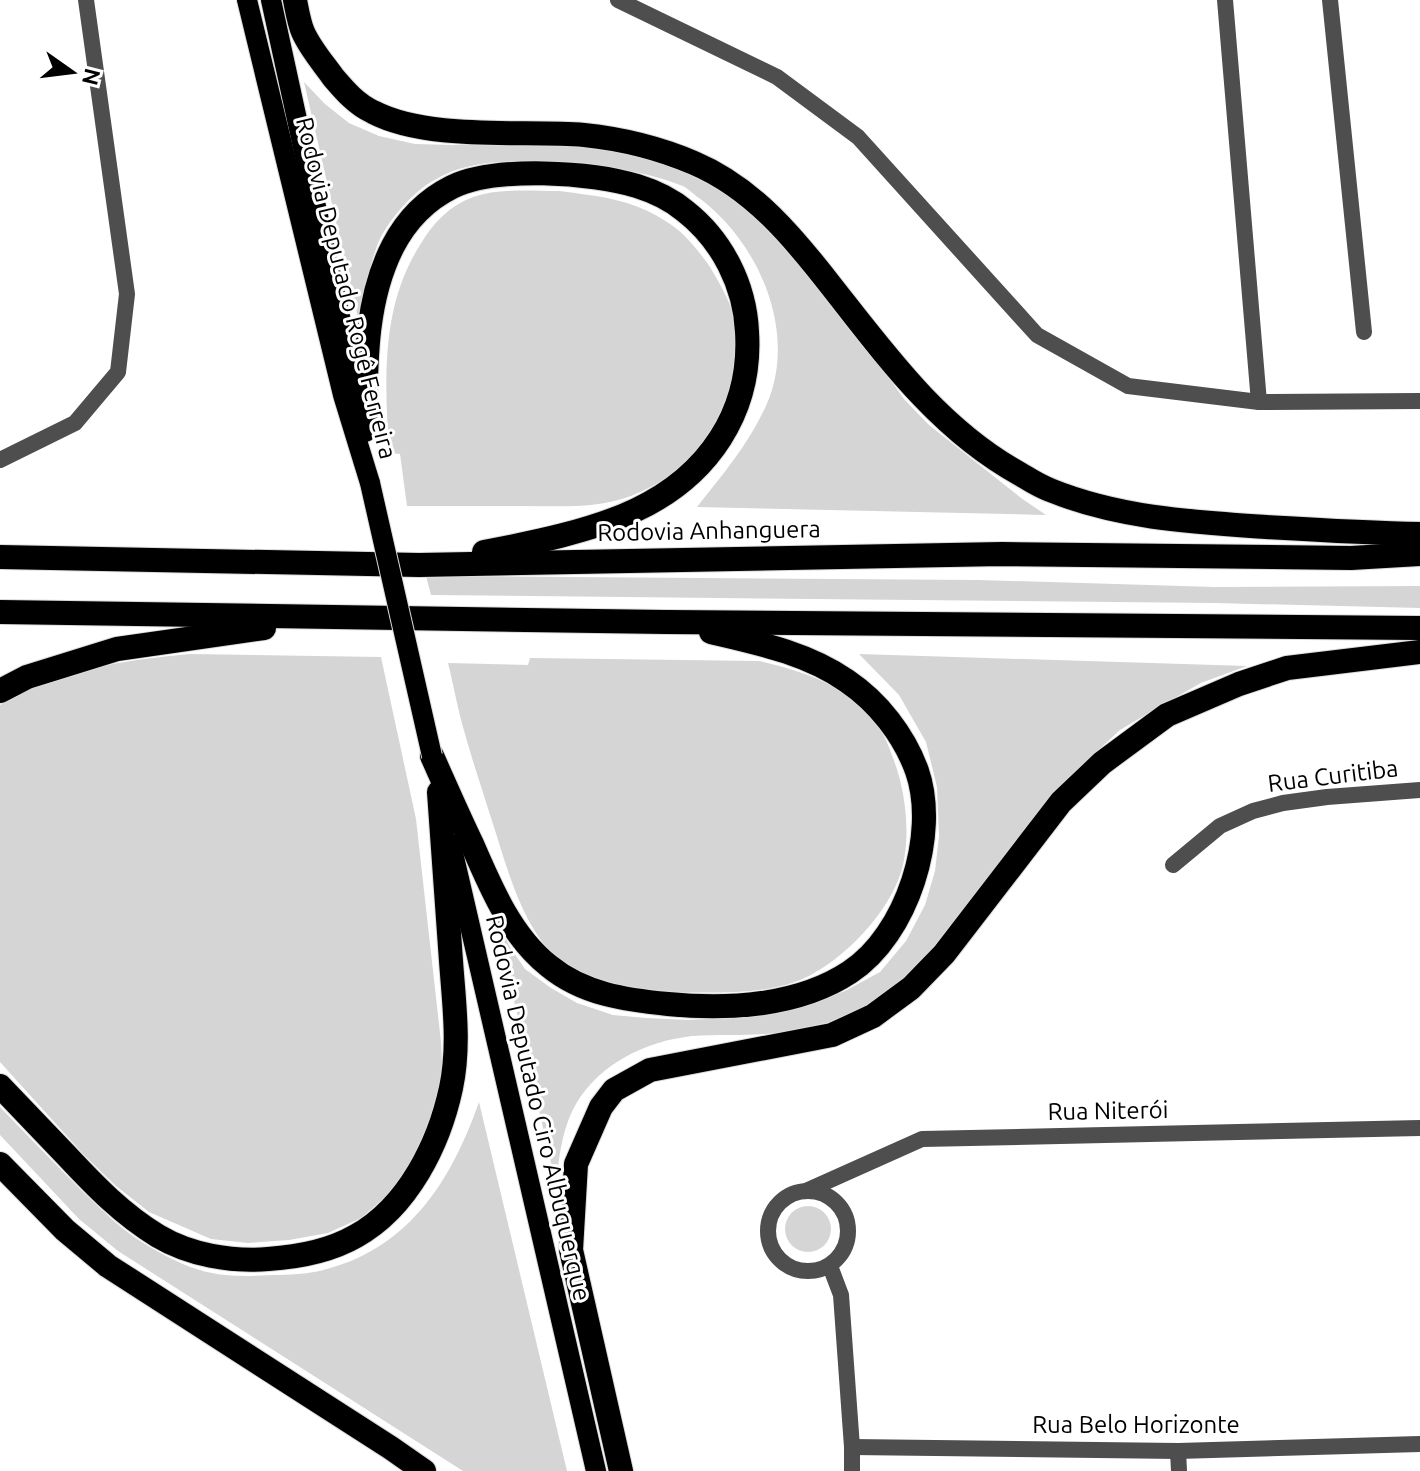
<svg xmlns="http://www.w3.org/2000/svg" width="1420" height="1471" viewBox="0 0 1420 1471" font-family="Ubuntu,sans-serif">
	<rect width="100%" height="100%" fill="#fff"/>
	<g fill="#d5d5d5">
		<path d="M304 82 325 104 349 123 379 136 415 144 453 145 547 144 588 146 664 161 725 192 757 218 786 250 875 358 904 399 929 425 1021 498 1046 515 697 507C724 473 754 438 770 396 795 326 757 241 699 198 693 194 687 187 680 185 645 171 598 165 561 163 517 161 471 157 431 182 411 194 385 224 377 246 368 270 364 297 359 322Z"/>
		<path d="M559 191C604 197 635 199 673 226 687 236 700 253 710 267 718 281 727 295 732 311 742 351 733 405 709 439 691 464 659 485 631 496 596 509 559 506 523 506 484 506 445 506 407 506L400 454 389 453C385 382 380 308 420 245 433 223 449 206 473 197 499 188 532 191 559 191Z"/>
		<path d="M426 576 979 580 1215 587 1420 586V608L1214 603 431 595Z"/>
		<path d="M190 654 381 657 416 819 441 1042 443 1079 432 1121 417 1158 392 1191 361 1218 328 1233 289 1240 248 1243 211 1239 149 1212 116 1186 84 1155 0 1062V705C59 670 123 660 190 654Z"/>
		<path d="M859 654 1247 666 1201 683 1162 705 1120 730 1093 755C1061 796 1028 837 996 878 958 926 922 975 869 1007 850 1018 828 1023 807 1027 793 1030 779 1033 765 1034 741 1036 716 1034 692 1036 647 1041 600 1063 576 1104 562 1128 559 1158 556 1185L495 917 510 947 525 969 551 988 577 1003 613 1015 646 1018 688 1020 758 1016 790 1010 845 991 880 972 906 941 925 905 935 871 939 836 937 787 926 742 899 695Z"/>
		<path d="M530 658 759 661C800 670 847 685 875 721 885 734 894 759 899 776 906 803 909 832 904 860 896 908 840 966 795 982 761 994 711 993 675 992 635 990 585 986 555 957 520 921 507 867 492 821 483 792 473 763 465 734 458 711 454 687 448 663L528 665Z"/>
		<path d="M479 1102 567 1471H463L118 1251 79 1219 0 1135V1107C28 1136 56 1165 85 1194 104 1212 123 1231 145 1244 165 1256 189 1269 212 1273 231 1277 253 1276 272 1275 290 1275 310 1274 327 1269 410 1247 452 1179 479 1102Z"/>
		<circle cx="808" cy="1229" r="23"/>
	</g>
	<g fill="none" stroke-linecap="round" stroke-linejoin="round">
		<defs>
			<g id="primary">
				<path d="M247 0 343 395 370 483"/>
				<path d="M271 0 357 395"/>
				<path d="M451 844 596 1471"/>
			</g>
			<g id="highway">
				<path d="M295 0C297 10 299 23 303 32 310 48 323 63 333 77 345 91 356 104 373 112 429 141 522 130 584 135 623 139 659 148 694 163 753 188 794 238 832 287 887 357 940 430 1020 474 1030 480 1039 486 1050 490 1119 518 1192 522 1266 527 1317 530 1369 533 1420 534"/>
				<path d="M365 430C366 369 364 302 393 246 406 221 426 200 452 187 495 166 592 172 637 186 653 191 672 200 685 211 722 240 745 285 747 332 752 412 708 476 636 510 592 531 532 543 484 552"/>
				<path d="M0 557 419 565 1002 554 1351 558 1420 554"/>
				<path d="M0 612 666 622 1420 628"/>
				<path d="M0 691 27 677 117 649 264 628"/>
				<path d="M432 756C445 785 458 815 472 844 491 888 511 936 549 966 583 994 626 1000 668 1004 728 1010 799 1006 850 972 907 935 939 834 917 771 904 735 878 702 847 681 807 653 758 643 711 632"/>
				<path d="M0 1086C22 1109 45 1133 67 1156 95 1186 122 1214 158 1236 190 1255 231 1262 268 1259 298 1257 330 1251 356 1236 408 1207 439 1144 451 1088 460 1046 454 1003 451 961 447 905 443 848 439 792"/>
				<path d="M0 1164 65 1230 108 1266 391 1448 424 1471"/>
				<path d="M621 1471 571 1250 576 1164 601 1107 614 1090 650 1070 832 1035 873 1016 911 988 944 954 1061 802 1102 763 1167 715 1239 684 1287 668 1420 652"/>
			</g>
		</defs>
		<use href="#primary" stroke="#dbdbdb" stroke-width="22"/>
		<use href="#highway" stroke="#dbdbdb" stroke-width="26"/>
		<g stroke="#4e4e4e" stroke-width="16">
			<path d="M1225 0 1259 402"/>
			<path d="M1330 0 1364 332"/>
		</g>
		<g stroke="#4e4e4e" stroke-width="16">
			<path d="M618 0 777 77 858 137 1037 335 1128 386 1259 402 1420 401"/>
			<path d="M0 460 75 423 118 372 127 294 86 0"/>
			<path d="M1173 865 1220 826 1253 811 1283 803 1327 797 1420 790"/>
			<path d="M808 1190 922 1139 1420 1128"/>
			<circle cx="808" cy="1231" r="40"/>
			<path d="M830 1266 841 1295 852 1447V1471"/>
			<path d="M852 1447 1178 1451 1420 1444"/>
			<path d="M1178 1451 1179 1471"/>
		</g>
		<use href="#primary" stroke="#000" stroke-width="20"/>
		<use href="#highway" stroke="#000" stroke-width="24"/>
		<defs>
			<path id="primary-bridge" d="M370 483 432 756"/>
		</defs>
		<use href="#primary-bridge" stroke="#dbdbdb" stroke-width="22" stroke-linecap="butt"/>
		<use href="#primary-bridge" stroke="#000" stroke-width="20"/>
	</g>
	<g text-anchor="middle" stroke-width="6" stroke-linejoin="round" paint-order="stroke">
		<g font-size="24" fill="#000" stroke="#fff">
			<text transform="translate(346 288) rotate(76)" y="8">Rodovia Deputado Rogê Ferreira</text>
			<text transform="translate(709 531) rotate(-1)" y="8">Rodovia Anhanguera</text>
			<text transform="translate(1333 776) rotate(-7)" y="8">Rua Curitiba</text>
			<text transform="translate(538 1108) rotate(77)" y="8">Rodovia Deputado Ciro Albuquerque</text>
			<text transform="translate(1108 1111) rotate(-1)" y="8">Rua Niterói</text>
			<text x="1136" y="1433">Rua Belo Horizonte</text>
		</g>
	</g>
	<g transform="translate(72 72) rotate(104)" stroke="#ffffff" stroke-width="6" paint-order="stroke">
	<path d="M0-6L14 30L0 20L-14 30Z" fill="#000000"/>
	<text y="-12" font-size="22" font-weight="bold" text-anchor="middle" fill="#000000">N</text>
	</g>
</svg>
